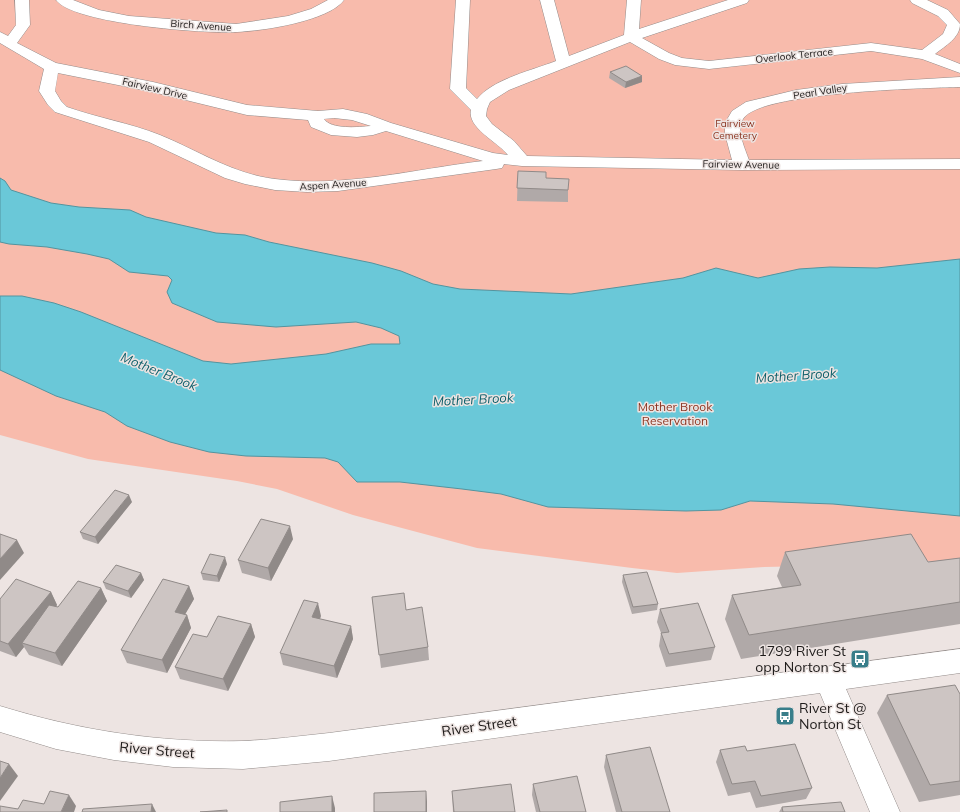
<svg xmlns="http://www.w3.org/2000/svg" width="960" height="812" viewBox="0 0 960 812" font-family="Mulish,sans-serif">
	<rect width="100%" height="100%" fill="#ede4e2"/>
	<path fill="#f8bbac" d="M0 0H960V560L811 566 764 567 677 573 632 568 477 548 353 515 277 489 237 481 88 459 0 435Z"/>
	<path fill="#6ac8d8" stroke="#53949f" d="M0 178 5 181 11 190 51 203 79 207 130 210 146 217 216 233 245 235 269 242 372 263 401 271 433 284 460 289 571 294 683 278 716 268 758 278 799 269 830 267 877 268 960 259V516L833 504 750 501 721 510 686 511 548 507 501 494 462 489 400 482H357L338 462 325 458 246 456 209 452 170 442 127 426 105 412 56 396 0 370V296H22L54 303 81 312 203 361 231 364 326 354 371 344H400L399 336 381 328 356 322 276 327 217 322 172 303 167 292 172 280 168 276 129 272 109 259 87 254 47 247 9 244 0 242Z"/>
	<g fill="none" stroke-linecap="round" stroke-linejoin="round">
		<defs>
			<g id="minor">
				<path d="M15 0H29L30 25 17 43 56 63 153 82 247 105 318 111 343 109 367 114 391 123 493 153 508 155C498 142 467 128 471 110L450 89 456 0H470L466 88 477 99C493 79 533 70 556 61L540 0H554L569 56 624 35 627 0H641L639 29 728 0H749L747 3 642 38 669 53 682 58 709 61 871 43 922 50 943 34 947 25 938 16 912 3 910 0H927L948 10 960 24C960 38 945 46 935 54L960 64V73L922 59 871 51 709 69 675 65 659 59 630 42 509 90 490 102 487 109 486 116 492 124 514 141 527 156 732 160 725 134V123L732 111 746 102 796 90 842 84 960 77V87C926 88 758 92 743 119 736 130 745 149 749 160L960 159V169L742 170 522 166 504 164 502 168 496 169 338 191 307 192 275 190 245 184 225 178 149 142 55 112 48 105 39 91 44 69 0 43V32L8 36 16 25ZM58 73 153 92 247 115 308 120 311 127 331 135 357 137 373 135 386 131 483 161C415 169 344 188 275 179 233 174 199 151 160 135 130 123 98 118 67 107L61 101 55 91ZM334 118 352 120 371 126C359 127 331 130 324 119Z"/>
				<path d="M56 0H73L99 10 129 16 236 24 288 16 311 9 328 0H344C329 21 262 31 237 32 207 34 73 24 56 0Z"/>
				<path d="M960 649V673L846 689 900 812H870L820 693 329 761 243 769 173 767 114 760 56 749 0 732V706C78 730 159 743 242 741 271 740 300 736 329 733Z"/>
			</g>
		</defs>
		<use href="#minor" stroke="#938c8a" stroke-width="1"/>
		<use href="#minor" fill="#fff" fill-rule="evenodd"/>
	</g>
	<g fill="#b0a9a8">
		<path d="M610 72 642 76V82L625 88 609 78Z"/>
		<path d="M518 171 546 178 568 190V202L517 201Z"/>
		<path d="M132 502 98 544 83 539 80 532Z"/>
		<path d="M293 539 271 581 242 573 238 560Z"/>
		<path d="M785 552 928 562 960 558V624L741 659 725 619 732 595 782 587 777 576Z"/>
		<path d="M227 564 219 582 203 580 201 573Z"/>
		<path d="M141 573 144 580 131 598 106 589 103 582Z"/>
		<path d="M623 575 658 604 657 610 632 614 622 582Z"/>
		<path d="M189 586 194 599 185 614 187 615 191 628 167 673 127 663 121 650Z"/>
		<path d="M101 588 107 601 62 666 29 655 24 647 16 657 0 651V599L51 592 57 605 56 607H58Z"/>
		<path d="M372 597 406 610 428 647 429 660 381 668Z"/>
		<path d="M660 609 715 647 711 660 666 667 659 646 661 633 657 622Z"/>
		<path d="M321 616 320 619 351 626 353 639 337 678 283 665 280 653Z"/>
		<path d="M251 624 255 637 228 691 180 679 175 667 207 637Z"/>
		<path d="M960 694V795L919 802 877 713 887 695Z"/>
		<path d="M720 750 747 751 812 788 806 799 756 808 750 792 728 796 716 762Z"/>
		<path d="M606 755 670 812H616L604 767Z"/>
		<path d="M533 784 586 812H536L532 795Z"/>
		<path d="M452 791 515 812H453Z"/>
		<path d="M782 807 845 812H779Z"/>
	</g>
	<g fill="#908a88">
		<path d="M642 76V82L625 88 626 82Z"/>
		<path d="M129 495 132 502 98 544 95 537Z"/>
		<path d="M290 526 293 539 271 581 268 568Z"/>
		<path d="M17 540 24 553 0 580V559Z"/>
		<path d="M225 557 227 564 219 582 217 576Z"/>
		<path d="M141 573 144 580 131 598 128 591Z"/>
		<path d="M189 586 194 599 179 625 175 612Z"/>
		<path d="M101 588 107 601 62 666 55 653Z"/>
		<path d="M51 592 57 605 26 644 22 643 24 647 16 657 8 644Z"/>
		<path d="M318 603 321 616 315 630 312 617Z"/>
		<path d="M187 615 191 628 167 673 162 660Z"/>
		<path d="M251 624 255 637 228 691 223 679Z"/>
		<path d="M351 626 353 639 337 678 334 666Z"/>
		<path d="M9 764 18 776 0 801V778Z"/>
		<path d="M426 791 427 802V812H426Z"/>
		<path d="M69 795 76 806 74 812H61Z"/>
		<path d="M332 796 335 808V812H332Z"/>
		<path d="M152 804 156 812H151Z"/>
	</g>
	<g fill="#cdc5c3" stroke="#908a88">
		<path d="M626 66 642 76 626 82 610 72Z"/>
		<path d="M518 171 546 172V178L569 179 568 190 517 188Z"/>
		<path d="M115 490 129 495 95 537 80 532Z"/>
		<path d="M261 519 290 526 268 568 238 560Z"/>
		<path d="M0 534 17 540 0 559Z"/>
		<path d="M911 534 928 562 960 558V602L749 635 732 595 801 585 785 552Z"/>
		<path d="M210 554 225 557 217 576 201 573Z"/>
		<path d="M116 565 141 573 128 591 103 582Z"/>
		<path d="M647 572 658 604 633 607 623 575Z"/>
		<path d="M16 579 51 592 8 644 0 641V599Z"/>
		<path d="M163 579 189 586 175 612 187 615 162 660 121 650Z"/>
		<path d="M78 581 101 588 55 653 22 643 49 605 58 607Z"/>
		<path d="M404 593 406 610 422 607 428 647 379 655 372 597Z"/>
		<path d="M304 600 318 603 312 617 351 626 334 666 280 653Z"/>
		<path d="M698 603 715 647 669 654 661 633 669 632 660 609Z"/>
		<path d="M218 616 251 624 223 679 175 667 193 634 207 637Z"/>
		<path d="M955 685 960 694V781L930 785 887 695Z"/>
		<path d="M795 744 812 788 761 796 755 781 732 784 720 750 745 746 747 751Z"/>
		<path d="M650 747 670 812H622L606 755Z"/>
		<path d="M0 761 9 764 0 778Z"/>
		<path d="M577 776 586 812H540L533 784Z"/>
		<path d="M511 784 515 812H454L452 791Z"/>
		<path d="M50 791 69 795 61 812H0V806L18 809 23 800 44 804Z"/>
		<path d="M426 791V812H374V793Z"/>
		<path d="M332 796V812H280V802Z"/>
		<path d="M841 802 845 812H783L782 807Z"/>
		<path d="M152 804 151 812H82L83 809Z"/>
		<path d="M227 810V812H200Z"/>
	</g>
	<defs>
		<symbol id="bus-square" viewBox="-11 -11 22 22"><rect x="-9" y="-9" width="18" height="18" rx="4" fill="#387e8a" stroke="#ede4e2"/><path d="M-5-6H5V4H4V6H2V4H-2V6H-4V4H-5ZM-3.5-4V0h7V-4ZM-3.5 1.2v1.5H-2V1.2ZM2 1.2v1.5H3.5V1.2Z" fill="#fff"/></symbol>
	</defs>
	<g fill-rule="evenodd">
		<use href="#bus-square" x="849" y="648" width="22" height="22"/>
		<use href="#bus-square" x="774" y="705" width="22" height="22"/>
	</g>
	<g text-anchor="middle" stroke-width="3" stroke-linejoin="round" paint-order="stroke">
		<g font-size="10" fill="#1e1b1a" stroke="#ede4e2">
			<text transform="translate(201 25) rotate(4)" y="4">Birch Avenue</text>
			<text transform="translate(794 55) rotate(-6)" y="4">Overlook Terrace</text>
			<text transform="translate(155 88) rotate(13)" y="4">Fairview Drive</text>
			<text transform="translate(820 91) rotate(-9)" y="4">Pearl Valley</text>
			<text transform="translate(741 164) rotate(1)" y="4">Fairview Avenue</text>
			<text transform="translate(333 184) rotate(-4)" y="4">Aspen Avenue</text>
		</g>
		<g font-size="10" fill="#8c3622" stroke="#ede4e2">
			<text x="735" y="127">Fairview<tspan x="735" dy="12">Cemetery</tspan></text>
		</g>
		<g font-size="12" fill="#8c3622" stroke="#ede4e2">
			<text x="675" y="411">Mother Brook<tspan x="675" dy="14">Reservation</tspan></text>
		</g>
		<g font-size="13" font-style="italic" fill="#0d5f6a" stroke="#ede4e2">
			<text transform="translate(159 371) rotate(22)" y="5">Mother Brook</text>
			<text transform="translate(796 375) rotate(-4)" y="5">Mother Brook</text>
			<text transform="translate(473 399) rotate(-3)" y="5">Mother Brook</text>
		</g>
		<g font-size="14" fill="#1e1b1a" stroke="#ede4e2" text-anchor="end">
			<text x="846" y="656">1799 River St<tspan x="846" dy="16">opp Norton St</tspan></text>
			<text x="799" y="713" text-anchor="start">River St @<tspan x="799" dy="16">Norton St</tspan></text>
		</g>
		<g font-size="14" fill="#1e1b1a" stroke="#ede4e2">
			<text transform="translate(479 726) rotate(-8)" y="5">River Street</text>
			<text transform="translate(157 750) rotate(5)" y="5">River Street</text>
		</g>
	</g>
</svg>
